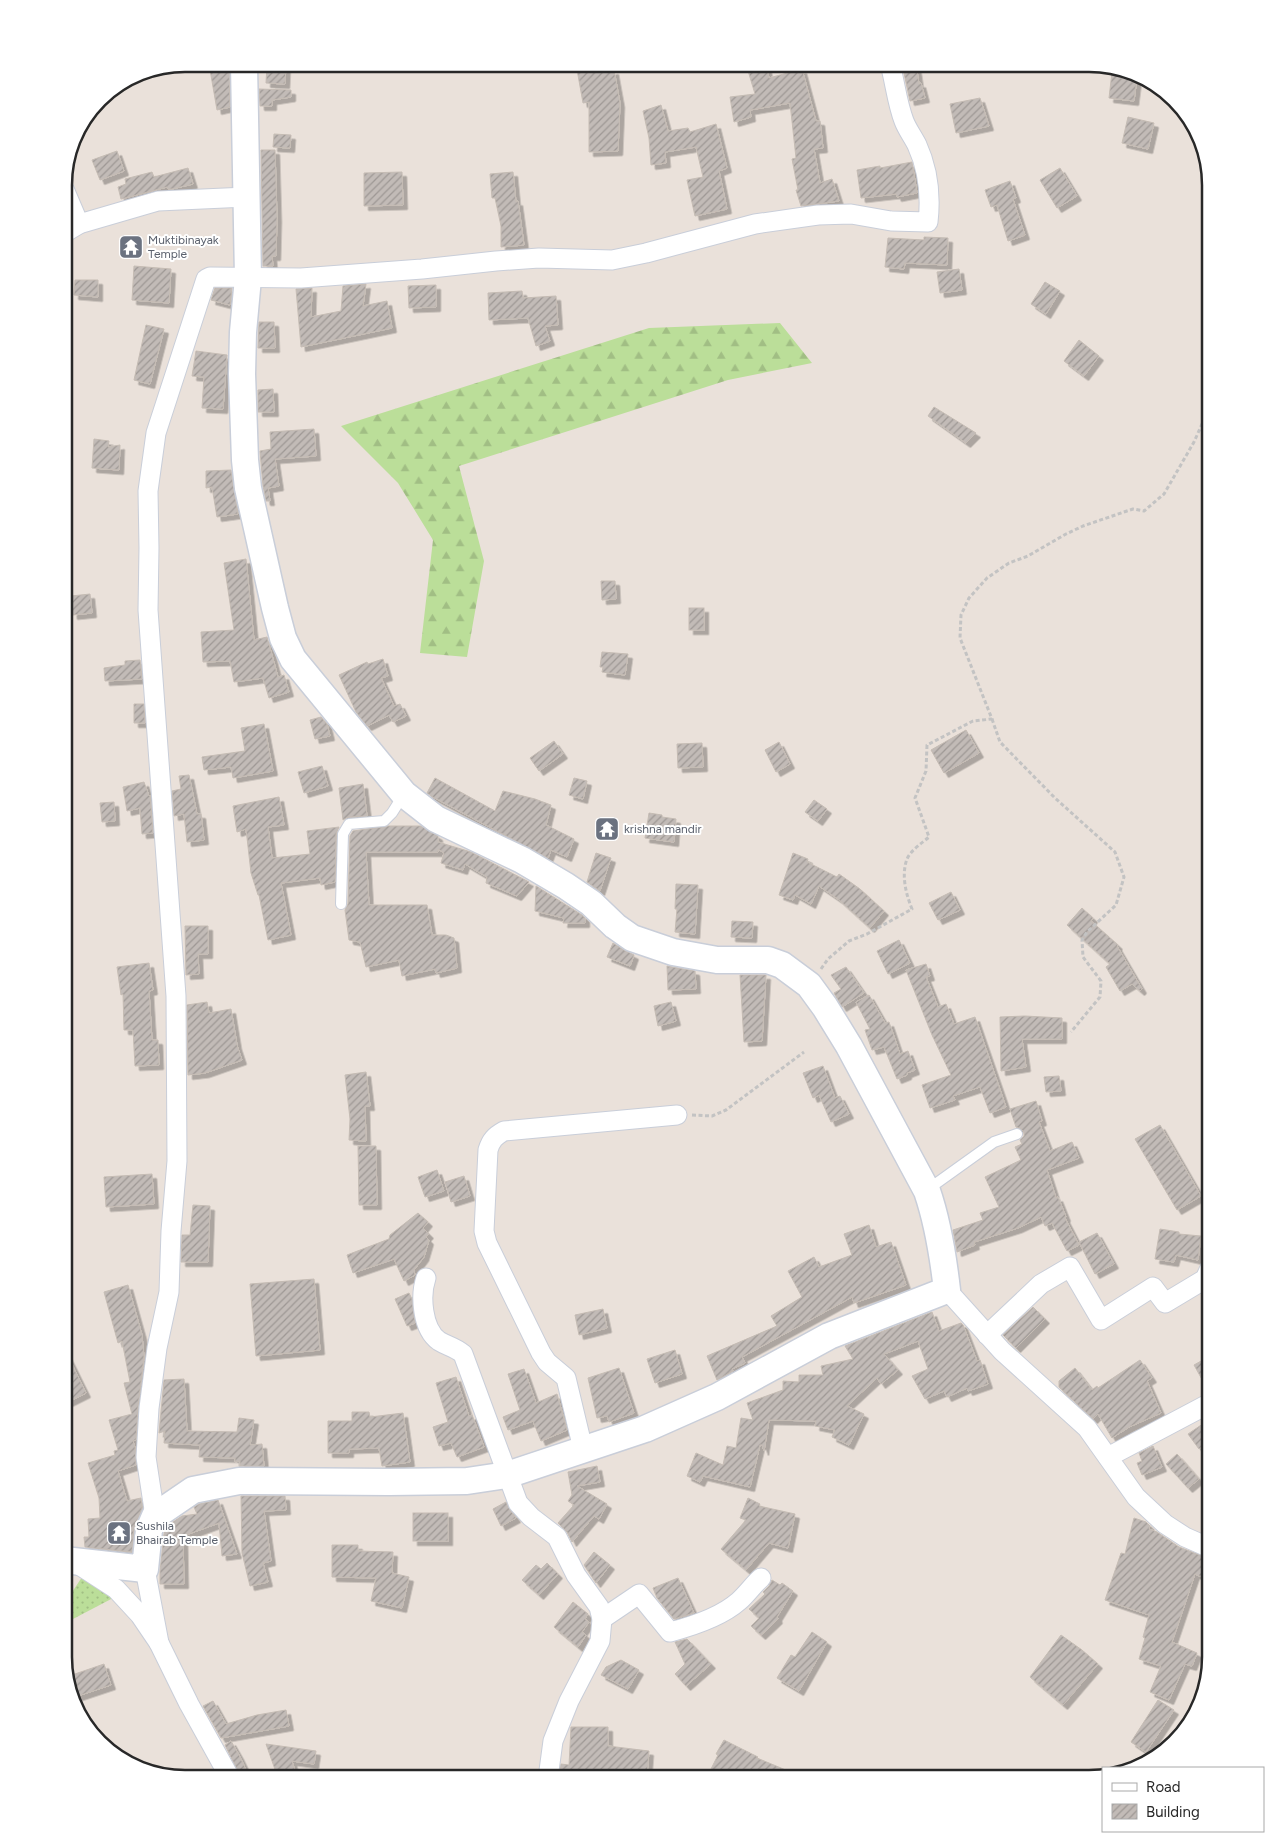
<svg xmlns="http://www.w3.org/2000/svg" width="1274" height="1842" viewBox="0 0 1274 1842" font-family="Figtree,sans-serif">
	<defs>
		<pattern id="grass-dots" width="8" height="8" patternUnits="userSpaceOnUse" patternTransform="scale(1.25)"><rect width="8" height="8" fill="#bbde99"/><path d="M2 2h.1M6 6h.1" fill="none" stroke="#a1be84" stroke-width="1.8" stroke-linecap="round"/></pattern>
		<pattern id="forest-firs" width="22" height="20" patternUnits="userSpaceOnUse" patternTransform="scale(1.25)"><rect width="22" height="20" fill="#bbde99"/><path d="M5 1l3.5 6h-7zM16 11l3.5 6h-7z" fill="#a1be84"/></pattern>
		<pattern id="building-hatch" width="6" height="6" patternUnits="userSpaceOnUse" patternTransform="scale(1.25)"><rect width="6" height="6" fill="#c2bbb7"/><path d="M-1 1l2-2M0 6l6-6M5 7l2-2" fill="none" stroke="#9e9895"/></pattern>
		<filter id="shadow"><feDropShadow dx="4.5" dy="4.5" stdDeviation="0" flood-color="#0004"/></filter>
	</defs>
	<rect width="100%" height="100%" fill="#eae1da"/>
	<path fill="url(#grass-dots)" d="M84 1574 115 1597 73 1619 65 1603Z"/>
	<path fill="url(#forest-firs)" d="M780 323 812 363 728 380 459 466 484 561 467 657 420 653 433 540 398 483 341 426 649 328Z"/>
	<g fill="url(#building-hatch)" stroke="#c5bcb4" filter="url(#shadow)">
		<path d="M209 64H229L230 107 217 110Z"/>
		<path d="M267 64H286L285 84 266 83Z"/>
		<path d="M576 64H602L604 72 614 70 620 103 618 151 589 152V102L583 103Z"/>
		<path d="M746 64H766L769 78 802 69 816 121H820L823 148 814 149 820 183 832 179 839 201 801 206 796 190H798L792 159 796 158 790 103 750 110 751 117 734 122 730 97 755 94Z"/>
		<path d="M902 64H916L919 84 921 83 925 98 910 101Z"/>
		<path d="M1112 72 1124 73 1137 78 1134 101 1109 98Z"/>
		<path d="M259 89 291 90V97L272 100V106H260Z"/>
		<path d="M980 98 989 126 956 133 950 104Z"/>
		<path d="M661 105 668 131 688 128 690 132 716 124 727 168 719 171 727 209 695 216 687 180 703 177 696 147 665 152 666 163 651 165 649 138 643 111Z"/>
		<path d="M1128 117 1154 123 1148 149 1122 143Z"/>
		<path d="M274 134 291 135 290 148 273 147Z"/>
		<path d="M261 150H275L277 218 276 256H272L273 266H263Z"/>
		<path d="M117 151 124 171 100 180 92 160Z"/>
		<path d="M912 162 917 193 897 197 896 194 861 198 857 170 880 166V168Z"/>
		<path d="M188 168 193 184 172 189H168L167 187 121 199 118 187 126 184 125 179 152 172 154 177Z"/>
		<path d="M1060 168 1077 196 1057 208 1040 180Z"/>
		<path d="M402 172 403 205 364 206V173Z"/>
		<path d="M513 172 516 202 518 201 524 245 501 247V226L495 198H492L490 174Z"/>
		<path d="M1010 181 1016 198 1013 199 1025 235 1008 241 997 205 991 207 985 190Z"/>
		<path d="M924 237 948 238 947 265 905 263 904 269 885 267 888 238 924 240Z"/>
		<path d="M134 266 171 269 169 303 132 300Z"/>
		<path d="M959 269 962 290 940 293 937 272Z"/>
		<path d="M75 280H98V297L74 295Z"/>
		<path d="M1045 282 1060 291 1046 314 1031 304Z"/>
		<path d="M366 284 363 306 387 301 392 328 301 347 296 289 312 288 311 317 341 311 343 286Z"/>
		<path d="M436 285V307L409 308 408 286Z"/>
		<path d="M215 288H232L230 305 211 300Z"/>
		<path d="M522 291 523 298 556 296 558 325 545 326 550 341 536 346 528 318 489 320 488 293Z"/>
		<path d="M259 322H274L275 348H258Z"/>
		<path d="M146 325 164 329 150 384 134 380Z"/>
		<path d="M1079 340 1099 356 1084 376 1064 361Z"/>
		<path d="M196 351 227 355 223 409 202 408 204 377 192 376Z"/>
		<path d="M273 389 274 412H258V390Z"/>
		<path d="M934 407 976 433 966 443 928 416Z"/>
		<path d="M314 429 316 456 275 459 279 486 268 488 270 501H266L263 486 260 451 271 449 270 432Z"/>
		<path d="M94 439 109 441 108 447 120 445 119 470 92 468Z"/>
		<path d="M231 470 238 514 217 517 212 487 206 488V471Z"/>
		<path d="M246 559 254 640 267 637 278 677 284 675 289 692 269 698 263 678 234 682 230 661 203 662 201 632 234 630 224 563Z"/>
		<path d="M601 581H615L616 599 602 600Z"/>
		<path d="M90 594 92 613 73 615 71 596Z"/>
		<rect x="689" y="608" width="15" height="22"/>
		<path d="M602 652 628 654 625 675 602 672 603 667H600Z"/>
		<path d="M383 659 388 676 381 678 394 706 400 704 406 716 393 722 389 715 367 726 356 712 339 675 367 662 368 664Z"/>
		<path d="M140 660 142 679 105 681 104 668 125 665V661Z"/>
		<path d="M134 704H144L145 723H134Z"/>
		<path d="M321 717 327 724 330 736 315 739 310 720Z"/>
		<path d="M264 724 273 771 233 778 231 767 204 770 202 757 245 751 241 728Z"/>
		<path d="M966 730 979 753 944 773 931 750Z"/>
		<path d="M554 741 563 754 539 771 530 758Z"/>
		<path d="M779 742 790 764 776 772 765 750Z"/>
		<path d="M702 743 703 767 678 768 677 744Z"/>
		<path d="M322 766 328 786 304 793 298 772Z"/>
		<path d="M189 775 197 814H201L204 840 187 842 184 814 174 816 172 791 181 789 179 776Z"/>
		<path d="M435 778 495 811 503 791 535 799 551 805 546 825 574 839 567 857 551 850 548 858 431 796 427 793Z"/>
		<path d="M574 778 587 781 583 799 569 795Z"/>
		<path d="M144 782 149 796 150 795 153 833 142 834 140 808 127 811 123 787Z"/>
		<path d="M363 784 367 816 348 817 343 820 339 788Z"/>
		<path d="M279 797 284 825 268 827 272 858 310 854 307 831 339 827 336 834 335 882 321 885 320 878 281 883 291 935 268 940 259 895H258L251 873 246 829 237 832 233 806Z"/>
		<path d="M814 800 827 809 818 821 805 812Z"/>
		<path d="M114 802 115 821 102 822 100 803Z"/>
		<path d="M649 813 662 815V817L676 819 674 842 645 838Z"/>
		<path d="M388 826H421L438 836V842L471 852 529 882 517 896 486 883 487 877 465 864 463 870 441 863 444 853 438 849V852H366L369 905H427L432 935H446L454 938 457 968 436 973 435 969 402 976 399 960 366 967 360 942 349 940 345 910 348 904 350 836 353 831Z"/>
		<path d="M596 853 611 858 600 891 587 882Z"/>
		<path d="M793 853 808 859 807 862 837 877 839 874 860 889 884 911 870 928 838 899 819 886 811 904 795 895 793 900 779 895Z"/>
		<path d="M676 884 698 885 695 934 675 932 677 909H675Z"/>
		<path d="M536 886 582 915 585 918V923H563L564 918 535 911Z"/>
		<path d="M951 892 960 910 938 920 929 903Z"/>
		<path d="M1082 908 1093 918 1091 921 1118 945 1117 946 1142 989 1140 991 1132 984 1120 991 1106 967 1110 964 1067 925Z"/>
		<path d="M732 921 753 922 752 938 731 937Z"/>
		<path d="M185 926H208V954H198L199 974 186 975Z"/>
		<path d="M899 940 910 963 888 974 877 951Z"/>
		<path d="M613 943 624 950 634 955 630 966 607 957Z"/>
		<path d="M149 963 153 990 149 991 152 1040H158L159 1065 135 1066 133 1030H124L123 994 121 995 117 967Z"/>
		<path d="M926 964 930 976 926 977 938 1007 946 1004 954 1024 975 1017 1006 1107 990 1113 980 1087 953 1096 955 1100 930 1108 922 1085 951 1075 932 1035 906 970Z"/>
		<path d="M667 966 695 971 696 989 668 990Z"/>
		<path d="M846 967 864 993 842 1007 834 993 841 989 831 975Z"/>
		<path d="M740 975H766L762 1041 744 1042Z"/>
		<path d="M869 995 885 1023 889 1022 900 1054 908 1051 915 1070 907 1073V1075L897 1079 884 1047 872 1050 865 1030 870 1029 856 1002Z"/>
		<path d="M207 1002 209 1013 231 1009 237 1045 242 1060 205 1073 188 1075 187 1005Z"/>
		<path d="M671 1002 676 1021 658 1026 654 1006Z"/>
		<path d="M1025 1016 1062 1018V1039H1022L1026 1067 1001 1071 1000 1017Z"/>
		<path d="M823 1066 835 1098 840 1096 849 1114 831 1122 819 1095 813 1098 803 1073Z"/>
		<path d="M366 1072 370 1106H365L366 1141 349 1140 350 1119 345 1075Z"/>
		<path d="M1059 1076 1061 1091 1046 1092 1044 1077Z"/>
		<path d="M1036 1101 1042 1121 1039 1122 1050 1151 1072 1142 1079 1158 1047 1170 1056 1198 1058 1197 1066 1217 1065 1218 1079 1245 1067 1251 1052 1223 1045 1226 1041 1217 1018 1228 974 1242 975 1245 957 1252 953 1230 983 1220 980 1213 999 1207 985 1177 1021 1160 1015 1147 1022 1144 1020 1140 1024 1136V1132L1021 1129 1016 1127 1010 1109Z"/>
		<path d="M1160 1125 1201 1196 1177 1210 1135 1139Z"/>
		<path d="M358 1146H376L377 1205H359Z"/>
		<path d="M437 1170 444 1191 425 1197 418 1177Z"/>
		<path d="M152 1174 154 1204 106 1207 104 1177Z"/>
		<path d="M464 1176 470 1196 451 1202 445 1182Z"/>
		<path d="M193 1205 210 1206 208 1262H181L182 1235H190Z"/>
		<path d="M418 1213 428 1222 423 1228 429 1234 426 1237 429 1240 424 1257 414 1270 415 1275 404 1281 394 1259 353 1273 347 1255 389 1239 390 1235Z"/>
		<path d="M869 1225 876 1247 891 1242 906 1285 854 1303 852 1297 742 1357 745 1363 732 1369 733 1371 717 1380 707 1356 777 1326 771 1316 802 1297 788 1271 814 1257 819 1267 852 1255 844 1234Z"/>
		<path d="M1160 1229 1179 1232V1234L1201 1236 1198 1260 1176 1255 1174 1262 1155 1259Z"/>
		<path d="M1097 1233 1114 1264 1095 1274 1079 1242Z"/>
		<path d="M314 1279 320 1350 256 1356 250 1284Z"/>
		<path d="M128 1285 142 1335 144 1357 138 1407 136 1440 133 1441 135 1447 136 1465 118 1471 127 1501 141 1498 142 1508 134 1528 132 1552 85 1547 84 1537H89L88 1519 100 1518 99 1498 88 1463 115 1455 114 1451 118 1450 109 1420 132 1414 124 1383 130 1382 122 1341 118 1343 104 1292Z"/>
		<path d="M409 1293 412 1299 415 1323 407 1326 395 1299Z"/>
		<path d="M1033 1307 1045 1319 1016 1348 1003 1335Z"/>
		<path d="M603 1309 607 1328 579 1335 575 1315Z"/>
		<path d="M932 1312 939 1331 961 1323 963 1325 977 1361 980 1360 988 1384 968 1391 967 1388 947 1397 944 1391 925 1399 912 1376 928 1369 918 1341 884 1354 898 1370 881 1384 877 1378 847 1406 864 1414 849 1445 832 1437 835 1430 815 1426 816 1421 769 1420 764 1451 762 1445H760L750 1487 703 1476 700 1482 687 1476 696 1453 723 1465 727 1446 736 1448 741 1418 753 1420 747 1403 783 1390V1381L799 1382V1375H823L821 1366 853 1359 845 1346Z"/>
		<path d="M64 1348 86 1393 64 1404Z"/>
		<path d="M675 1350 682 1374 655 1383 647 1359Z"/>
		<path d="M1210 1356V1392H1209L1194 1365Z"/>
		<path d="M1140 1360 1152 1378 1147 1381 1161 1413 1129 1427 1112 1438 1098 1414 1093 1419 1059 1387V1381L1075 1368 1092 1390 1097 1386 1098 1388Z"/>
		<path d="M619 1368 634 1413 609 1422 607 1416 597 1418 588 1378Z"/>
		<path d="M524 1369 536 1403 557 1394 567 1430 541 1441 533 1421 508 1430 503 1417 520 1410 508 1374Z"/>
		<path d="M456 1377 469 1416 472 1415 484 1447 457 1457 451 1443 439 1446 433 1427 448 1422 436 1383Z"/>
		<path d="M184 1379 187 1431 237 1432 239 1418 254 1420 250 1445 262 1444 264 1466H240V1461L235 1462V1458L199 1457 200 1445 164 1443 165 1431 159 1433 164 1380Z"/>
		<path d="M352 1412H369L370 1417 403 1413 410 1462 382 1466 379 1448 349 1449V1453H328V1421H352Z"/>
		<path d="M1210 1419V1441L1199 1449 1188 1434Z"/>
		<path d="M1153 1446 1162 1467 1142 1475 1137 1463 1142 1461 1139 1453Z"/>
		<path d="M1177 1454 1199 1479 1188 1488 1166 1464Z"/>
		<path d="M597 1466 600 1482 577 1486 607 1504 599 1519 594 1516 572 1542 567 1532 558 1523 574 1505 568 1501 572 1495 568 1472Z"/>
		<path d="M241 1496H285L286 1510 264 1511 271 1561 263 1563 268 1582 250 1586 242 1553Z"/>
		<path d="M748 1498 760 1504 759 1506 795 1514 788 1548 769 1543 746 1570 721 1549 746 1520 740 1518Z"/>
		<path d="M218 1500 237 1554 222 1556 219 1523 183 1536 184 1584H160V1571L164 1534 167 1526 182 1516 197 1514 194 1507 199 1504Z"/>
		<path d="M506 1502 510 1510 516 1518 501 1526 493 1509Z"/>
		<rect x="413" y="1513" width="35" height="28"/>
		<path d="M1134 1518 1146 1522 1150 1526 1149 1529 1157 1532 1179 1547 1210 1559V1569L1206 1579 1195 1574 1172 1642 1197 1653 1192 1666 1185 1664 1169 1700 1150 1692 1161 1666 1139 1659 1145 1638 1143 1637 1149 1615 1105 1600 1121 1553 1125 1554Z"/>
		<path d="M332 1545H358V1551L393 1552 392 1573 409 1577 402 1608 371 1601 376 1578 332 1577Z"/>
		<path d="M594 1552 610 1565 596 1583 584 1565Z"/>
		<path d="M547 1563 558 1574 539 1595 522 1580 536 1565 541 1569Z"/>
		<path d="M678 1578 694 1613 674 1619 657 1598 653 1588Z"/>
		<path d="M772 1580 780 1585 782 1583 793 1591 777 1617 778 1619 761 1635 751 1626 759 1618 749 1609 765 1594 763 1592 769 1586Z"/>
		<path d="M573 1602 588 1614 585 1619 589 1622 582 1632 586 1635 578 1647 554 1627Z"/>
		<path d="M812 1632 827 1642 799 1691 777 1678 791 1655 795 1657Z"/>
		<path d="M1061 1635 1082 1650 1098 1664 1063 1705 1030 1677Z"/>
		<path d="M687 1639 711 1664 686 1686 675 1674 685 1664 675 1642Z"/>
		<path d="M621 1660 639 1670 628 1689 601 1675 606 1667Z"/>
		<path d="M104 1664 111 1685 75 1697 69 1676Z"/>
		<path d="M1158 1700 1174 1710 1146 1752 1131 1742Z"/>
		<path d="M213 1701 226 1724 257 1715 286 1710 289 1726 221 1738 203 1706Z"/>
		<path d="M571 1727H608V1746L649 1751 647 1776 598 1771 597 1778 573 1776V1778H559L561 1764 569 1765Z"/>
		<path d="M724 1740 758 1757 757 1758 805 1778H724L710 1771 718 1755 716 1754Z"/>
		<path d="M231 1741 239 1755 250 1778H241L225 1745Z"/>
		<path d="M266 1744 316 1751 314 1764 292 1761 297 1778H278Z"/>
	</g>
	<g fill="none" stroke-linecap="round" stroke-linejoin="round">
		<defs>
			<g id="lane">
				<path d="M341 904 343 834 349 824 384 821 392 813 404 794"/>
				<path d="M927 1190 994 1142 1017 1134"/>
			</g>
			<g id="street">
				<path d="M64 189 79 224"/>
				<path d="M64 233 79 224 158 201 247 197"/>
				<path d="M426 1278C420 1295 422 1329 439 1341 447 1346 455 1347 463 1354L518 1503 531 1517 557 1537 576 1575 599 1607 602 1619 600 1641 569 1701 553 1741 548 1778"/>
				<path d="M947 1290 1002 1351 1087 1428 1136 1497 1165 1524 1185 1537 1210 1548"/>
				<path d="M987 1335 1041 1284 1070 1267 1101 1320 1153 1287 1165 1303 1205 1279 1210 1268"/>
				<path d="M583 1449 566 1378 547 1362 541 1353 487 1243 484 1231 488 1150C491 1140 495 1136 504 1131L677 1115"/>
				<path d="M1108 1457 1210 1403"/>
				<path d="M155 1516 146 1457 149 1408 157 1348 169 1292 171 1231 177 1161 176 996 148 610 149 548 148 491 156 433 206 279 210 277 301 278 422 269 496 261 539 258 612 260 646 253 755 224 818 215 851 214 891 221 928 222C931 196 928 169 917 145 913 137 907 129 904 121 897 103 895 82 890 64"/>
				<path d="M76 1563 116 1589 140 1615 159 1643 145 1569"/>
				<path d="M602 1619 639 1594 670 1632C693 1626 721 1617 739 1601 747 1594 753 1585 761 1578"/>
				<path d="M159 1643 189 1704 230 1778"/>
			</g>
			<path id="secondary" d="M64 1560 145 1569 149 1530 155 1516 193 1490 239 1481 389 1482 467 1481 507 1475 645 1429 717 1397 829 1336 947 1290C943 1255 938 1223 927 1191L849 1046 825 1007 809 985 782 965 768 960H717L673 952 632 938 615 926 591 903 566 886 522 860 436 819 404 794 293 659 283 638 275 608 248 488 245 460 242 374 243 332 248 278 244 64"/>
		</defs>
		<use href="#lane" stroke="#c9ced9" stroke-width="12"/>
		<use href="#street" stroke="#c9ced9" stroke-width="21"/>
		<use href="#secondary" stroke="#c9ced9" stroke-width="29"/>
		<g stroke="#c3c3c3" stroke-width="3" stroke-dasharray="4 2.5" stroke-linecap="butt">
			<path d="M992 719 1000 742 1055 798 1115 852 1124 877 1116 905 1087 932 1082 940 1083 957 1101 981 1100 997 1071 1032"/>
			<path d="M821 969 828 959 849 941 867 934 912 909C906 894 901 875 907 859 911 850 922 843 929 837L915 798 926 771 927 745 973 721 992 719 960 638 961 615 969 598 987 578 1009 563 1028 556 1066 534 1083 526 1124 512 1133 509 1144 511 1164 494 1194 442 1210 406"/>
			<path d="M692 1115 712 1116 726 1110 804 1052"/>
		</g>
		<use href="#lane" stroke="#fff" stroke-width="10"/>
		<use href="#street" stroke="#fff" stroke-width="19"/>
		<use href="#secondary" stroke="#fff" stroke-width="26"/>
	</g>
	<defs>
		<symbol id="temple-square" viewBox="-11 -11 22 22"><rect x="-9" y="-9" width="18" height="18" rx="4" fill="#6b7280" stroke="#fff"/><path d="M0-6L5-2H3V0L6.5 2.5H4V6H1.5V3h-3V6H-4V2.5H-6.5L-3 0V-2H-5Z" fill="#fff"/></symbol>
	</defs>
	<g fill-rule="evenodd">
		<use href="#temple-square" x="117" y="233" width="28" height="28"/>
		<use href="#temple-square" x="593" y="815" width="28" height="28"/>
		<use href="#temple-square" x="105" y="1519" width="28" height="28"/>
	</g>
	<g text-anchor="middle" stroke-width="4" stroke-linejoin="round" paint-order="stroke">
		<g font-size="12" fill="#5b616d" stroke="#fff" text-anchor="start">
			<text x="148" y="244">Muktibinayak<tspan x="148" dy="14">Temple</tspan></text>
			<text x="624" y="833">krishna mandir</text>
			<text x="136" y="1530">Sushila<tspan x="136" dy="14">Bhairab Temple</tspan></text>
		</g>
	</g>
	<path d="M0 0H1274V1842H0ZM185 72H1089A113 113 0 0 1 1202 185V1657A113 113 0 0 1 1089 1770H185A113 113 0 0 1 72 1657V185A113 113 0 0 1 185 72Z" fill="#fff" fill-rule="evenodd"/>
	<path fill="none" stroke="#282828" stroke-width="2.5" d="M185 72H1089A113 113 0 0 1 1202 185V1657A113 113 0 0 1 1089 1770H185A113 113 0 0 1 72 1657V185A113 113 0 0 1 185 72Z"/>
	<rect x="1102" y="1767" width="162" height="65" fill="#ffffff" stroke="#a9a9a9"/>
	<rect x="1112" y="1783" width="25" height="8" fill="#ffffff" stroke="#a9a9a9"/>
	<text x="1146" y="1792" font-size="15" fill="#282828">Road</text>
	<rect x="1112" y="1804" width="25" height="15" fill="url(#building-hatch)" stroke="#a9a9a9"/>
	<text x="1146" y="1817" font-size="15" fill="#282828">Building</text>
</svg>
